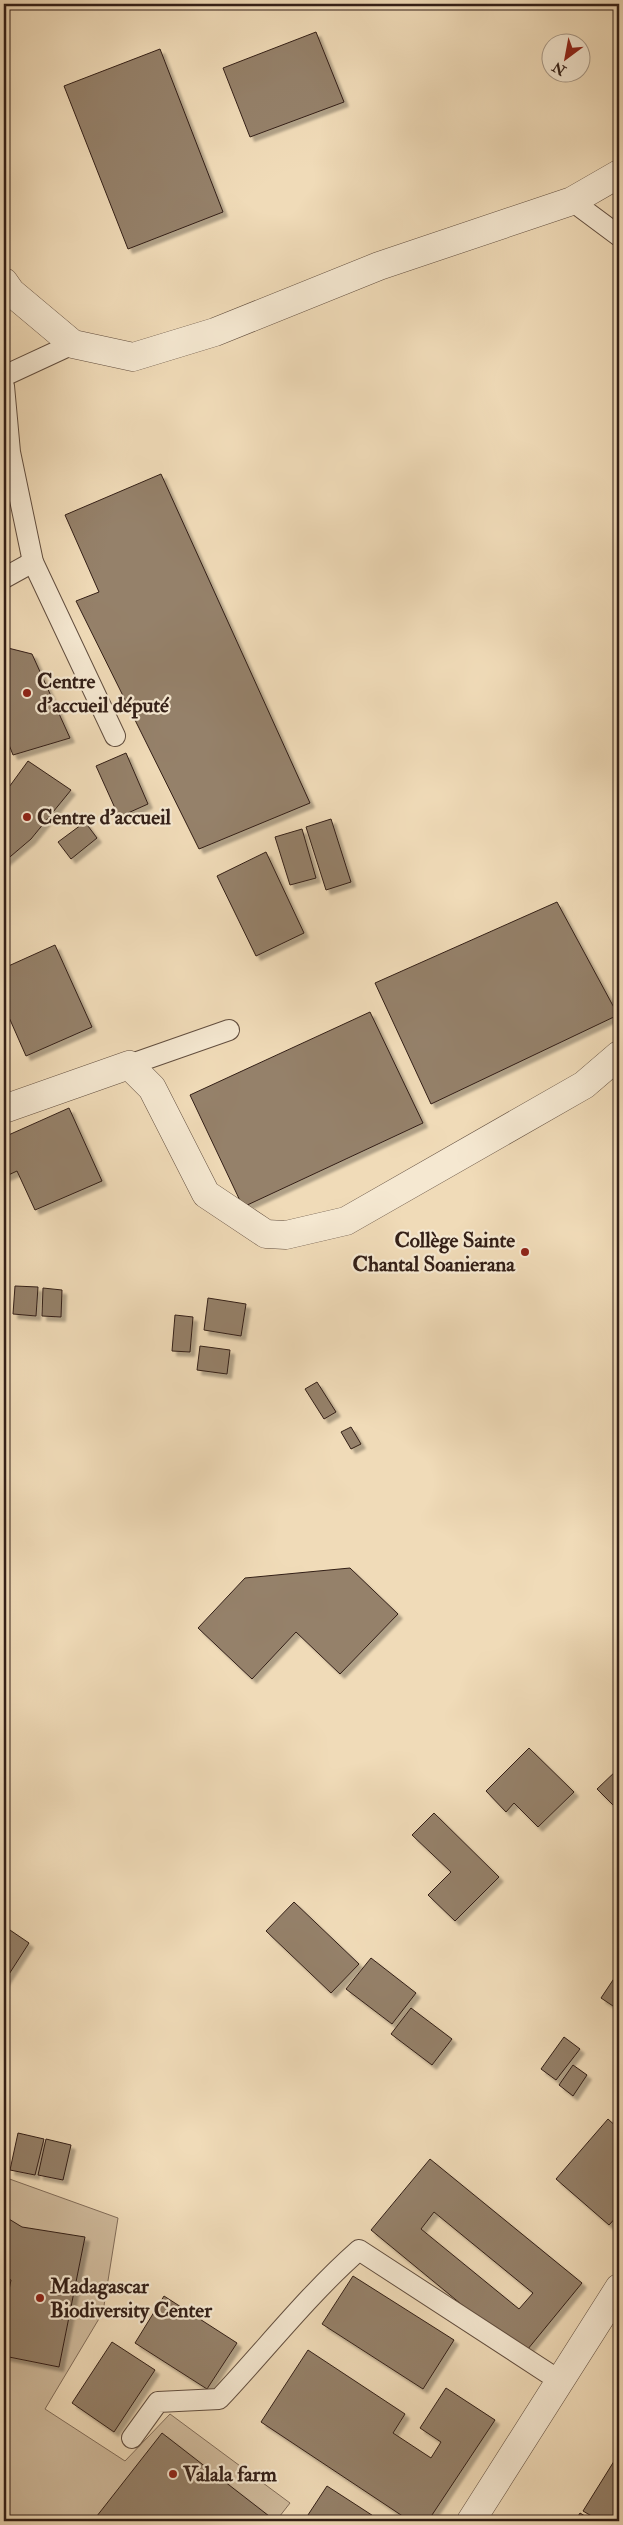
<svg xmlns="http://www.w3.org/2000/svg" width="623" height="2525" viewBox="0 0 623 2525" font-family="'IM FELL Double Pica',serif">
	<defs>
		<filter id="shadow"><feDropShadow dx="4.5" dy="4.5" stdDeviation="1" flood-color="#0004"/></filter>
	</defs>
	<rect width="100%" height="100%" fill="#f0dbb8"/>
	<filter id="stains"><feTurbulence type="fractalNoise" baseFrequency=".004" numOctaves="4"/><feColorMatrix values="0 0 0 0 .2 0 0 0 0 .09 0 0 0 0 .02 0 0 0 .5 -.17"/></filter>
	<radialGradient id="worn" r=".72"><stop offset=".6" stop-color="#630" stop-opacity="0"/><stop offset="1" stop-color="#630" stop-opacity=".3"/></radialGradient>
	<path fill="#d0bb9d" stroke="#826d5a" d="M4 2177 118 2218 103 2312 45 2409 125 2461 170 2414 290 2503 276 2521H4Z"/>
	<g fill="#95816b" stroke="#331f17" fill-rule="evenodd" filter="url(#shadow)">
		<path d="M316 32 344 102 250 137 223 68Z"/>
		<path d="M160 49 223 212 128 249 64 86Z"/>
		<path d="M161 474 310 803 199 849 76 601 99 592 65 515Z"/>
		<path d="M4 647 32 654 70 738 13 755 4 732Z"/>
		<path d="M126 753 148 804 119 817 96 766Z"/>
		<path d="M28 761 71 790 31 839 4 862V794Z"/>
		<path d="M331 819 351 882 326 890 306 827Z"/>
		<path d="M85 822 97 838 71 859 58 842Z"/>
		<path d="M302 829 316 878 290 885 275 837Z"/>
		<path d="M266 852 304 933 256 956 217 876Z"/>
		<path d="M557 902 618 1015 431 1104 375 983Z"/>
		<path d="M55 945 92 1027 26 1056 4 1006V968Z"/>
		<path d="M370 1012 423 1123 243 1207 190 1095Z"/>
		<path d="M69 1108 102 1181 35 1210 17 1171 4 1177V1137Z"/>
		<path d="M15 1286 38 1287 36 1316 13 1314Z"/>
		<path d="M43 1288 62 1290 61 1317 42 1316Z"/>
		<path d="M208 1298 246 1304 241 1336 204 1330Z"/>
		<path d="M175 1315 193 1317 190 1352 172 1351Z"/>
		<path d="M200 1346 230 1350 227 1374 197 1370Z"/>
		<path d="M317 1382 336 1412 324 1419 305 1389Z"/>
		<path d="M351 1427 361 1444 351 1449 341 1432Z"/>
		<path d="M350 1568 398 1614 340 1674 296 1632 252 1679 198 1628 245 1578Z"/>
		<path d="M529 1748 574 1792 538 1827 514 1803 506 1812 486 1791Z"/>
		<path d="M618 1769 619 1771V1811L597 1789Z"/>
		<path d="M434 1813 499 1877 455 1921 428 1895 451 1872 412 1835Z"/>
		<path d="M294 1902 359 1964 331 1993 266 1931Z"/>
		<path d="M4 1926 29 1943 4 1982Z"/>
		<path d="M371 1958 416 1993 392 2024 346 1989Z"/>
		<path d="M619 1971V2010L601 1998Z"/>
		<path d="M411 2008 452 2039 432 2065 391 2034Z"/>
		<path d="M564 2037 580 2049 556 2080 541 2069Z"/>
		<path d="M573 2065 587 2075 573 2096 559 2085Z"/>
		<path d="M608 2119 619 2129V2214L609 2225 556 2179Z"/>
		<path d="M18 2133 44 2139 35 2175 10 2170Z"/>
		<path d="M46 2139 71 2145 63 2180 38 2175Z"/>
		<path d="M430 2159 582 2283 523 2355 371 2230ZM434 2212 533 2293 519 2309 421 2229Z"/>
		<path d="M4 2216 22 2227 85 2237 59 2367 4 2356V2315L11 2280 4 2276Z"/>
		<path d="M353 2276 454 2340 423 2389 322 2324Z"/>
		<path d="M164 2296 237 2343 207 2389 135 2343Z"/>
		<path d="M112 2342 155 2370 114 2432 72 2403Z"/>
		<path d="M308 2350 405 2414 393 2433 431 2458 441 2442 420 2428 446 2388 495 2420 428 2521H410L261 2422Z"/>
		<path d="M162 2433 269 2516 264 2521H177L173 2518 171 2521H93Z"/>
		<path d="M616 2458 619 2460V2521H600L583 2511Z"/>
		<path d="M327 2486 381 2521H304Z"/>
		<path d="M580 2513 593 2521H575Z"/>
	</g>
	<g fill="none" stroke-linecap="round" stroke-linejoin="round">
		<defs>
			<g id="service">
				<path d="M572 201 619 236"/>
				<path d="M4 376 73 344"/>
				<path d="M4 386 10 452 33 562 115 736"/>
				<path d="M4 578 33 562"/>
				<path d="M129 1065 229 1030"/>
				<path d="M132 2438 158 2402 219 2399C266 2349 308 2295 359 2250L560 2381"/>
			</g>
			<g id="minor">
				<path d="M4 282 11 292 73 344 133 357 215 332 379 266 572 201 619 174"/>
				<path d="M4 1109 129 1065 152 1088 206 1194 266 1234 286 1235 346 1221 584 1085 619 1055"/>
				<path d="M471 2521 619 2288"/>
			</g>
		</defs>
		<use href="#service" stroke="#624e3f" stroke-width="22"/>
		<use href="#minor" stroke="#624e3f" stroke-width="29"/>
		<use href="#service" stroke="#f5e8d1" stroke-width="20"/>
		<use href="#minor" stroke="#f5e8d1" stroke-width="28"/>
	</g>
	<g fill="#8f2418" stroke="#f5e8d1" stroke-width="2">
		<circle cx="27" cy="693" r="5"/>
		<circle cx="27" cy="817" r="5"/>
		<circle cx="525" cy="1252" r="5"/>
		<circle cx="40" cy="2298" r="5"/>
		<circle cx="173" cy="2474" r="5"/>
	</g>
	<g text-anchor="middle" stroke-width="4.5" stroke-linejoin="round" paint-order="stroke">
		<g font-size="21" font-weight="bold" fill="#331f17" stroke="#f5e8d1" text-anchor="start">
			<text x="37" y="688">Centre<tspan x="37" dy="24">d'accueil député</tspan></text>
			<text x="37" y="824">Centre d'accueil</text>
			<text x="515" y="1247" text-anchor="end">Collège Sainte<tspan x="515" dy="24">Chantal Soanierana</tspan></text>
			<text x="50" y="2293">Madagascar<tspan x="50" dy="24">Biodiversity Center</tspan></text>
			<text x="183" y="2481">Valala farm</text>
		</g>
	</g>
	<rect width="623" height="2525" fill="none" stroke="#f0dbb8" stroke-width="20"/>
	<rect x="5" y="5" width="613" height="2515" fill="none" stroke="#331f17" stroke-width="2.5"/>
	<rect x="10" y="10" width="603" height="2505" fill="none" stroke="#331f17"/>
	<g transform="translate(566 58) rotate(212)"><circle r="24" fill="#f5e8d1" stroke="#a79887"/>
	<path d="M0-4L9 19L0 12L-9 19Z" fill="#8f2418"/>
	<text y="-8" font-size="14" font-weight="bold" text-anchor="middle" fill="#331f17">N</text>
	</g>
	<rect width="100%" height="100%" filter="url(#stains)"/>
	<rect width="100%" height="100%" fill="url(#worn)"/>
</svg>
